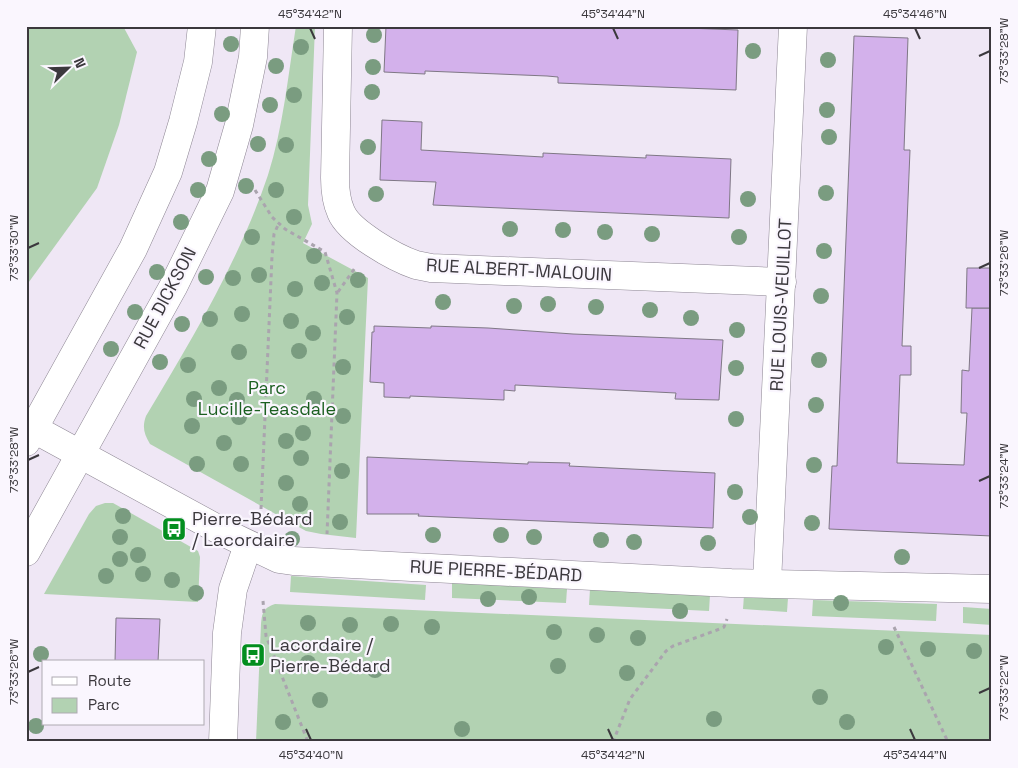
<svg xmlns="http://www.w3.org/2000/svg" width="1018" height="768" viewBox="0 0 1018 768" font-family="'Space Grotesk',sans-serif">
	<rect width="100%" height="100%" fill="#efe7f5"/>
	<g fill="#b2d2b2">
		<path d="M26 26H123L137 52 119 125 97 188 26 286Z"/>
		<path d="M296 26H315L308 205 312 224 303 243 368 278 356 538 321 534 306 531 150 444C144 434 142 427 146 416 192 339 239 261 268 175 283 128 288 76 296 26Z"/>
		<path d="M105 503H113L198 551 200 557 198 602 44 594 89 514 96 506Z"/>
		<path d="M291 576 426 585 425 600 290 592Z"/>
		<path d="M452 583 567 589 566 603 452 598Z"/>
		<path d="M590 589 710 595 709 611 589 605Z"/>
		<path d="M744 595 788 598 787 612 743 609Z"/>
		<path d="M813 600 937 604 936 621 812 616Z"/>
		<path d="M275 604 992 635V742H256L261 624C262 613 263 608 275 604Z"/>
		<path d="M963 607 992 609V625L963 623Z"/>
	</g>
	<g fill="#d3b1eb" stroke="#7f7885">
		<path d="M386 26H635L738 30 736 90 558 83V77L547 76 425 71V74L384 72Z"/>
		<path d="M854 36 908 38 904 150H910L902 346H911V375H900L897 463 964 465 967 413H961L962 370 969 371 972 308H992V536L829 529 832 466H837Z"/>
		<path d="M382 120 422 122 421 150 543 157V153L646 158V155L731 159 729 218 433 205 436 182 380 180Z"/>
		<path d="M967 268H992V308H966Z"/>
		<path d="M374 326 431 328V326L488 328 573 334 723 340 719 400 675 399 676 393 515 385V391L504 390V400L410 396V398L384 397V383L370 382 372 332H374Z"/>
		<path d="M367 457 528 464V462L570 463 569 466 715 473 713 528 418 516 419 514H367Z"/>
		<path d="M116 618 160 619 158 662H115Z"/>
	</g>
	<g fill="none" stroke-linecap="round" stroke-linejoin="round">
		<defs>
			<g id="street">
				<path d="M338 26 335 178C335 189 336 201 341 212 349 232 395 258 416 265 421 266 426 267 431 268L782 282"/>
				<path d="M34 429 225 533 279 559 293 561 731 583 992 589"/>
				<path d="M767 583 793 26"/>
				<path d="M223 742 227 633 233 589 248 545"/>
			</g>
			<g id="secondary">
				<path d="M26 442 133 249 168 172 183 122 198 62 202 26"/>
				<path d="M26 552 173 287 220 191 239 125 253 57 255 26"/>
			</g>
		</defs>
		<use href="#street" stroke="#8d8693" stroke-width="29"/>
		<use href="#secondary" stroke="#8d8693" stroke-width="29"/>
		<g stroke="#aaa4ae" stroke-width="3" stroke-dasharray="4 4" stroke-linecap="butt">
			<path d="M255 190 272 217 285 229 325 252 337 293 327 534"/>
			<path d="M338 292 355 268"/>
			<path d="M261 509 272 256 274 234 279 223"/>
			<path d="M275 526 279 517"/>
			<path d="M263 601 266 636 308 742"/>
			<path d="M894 627 948 742"/>
			<path d="M613 742 630 699 666 651 673 646 717 630 724 627 727 619"/>
		</g>
		<use href="#street" stroke="#fff" stroke-width="28"/>
		<use href="#secondary" stroke="#fff" stroke-width="28"/>
	</g>
	<g fill="#7a9c80">
		<circle cx="374" cy="35" r="8"/>
		<circle cx="231" cy="44" r="8"/>
		<circle cx="301" cy="47" r="8"/>
		<circle cx="753" cy="51" r="8"/>
		<circle cx="828" cy="60" r="8"/>
		<circle cx="276" cy="66" r="8"/>
		<circle cx="373" cy="67" r="8"/>
		<circle cx="372" cy="92" r="8"/>
		<circle cx="294" cy="95" r="8"/>
		<circle cx="270" cy="105" r="8"/>
		<circle cx="827" cy="110" r="8"/>
		<circle cx="222" cy="114" r="8"/>
		<circle cx="829" cy="137" r="8"/>
		<circle cx="258" cy="144" r="8"/>
		<circle cx="286" cy="145" r="8"/>
		<circle cx="368" cy="147" r="8"/>
		<circle cx="209" cy="159" r="8"/>
		<circle cx="246" cy="186" r="8"/>
		<circle cx="198" cy="190" r="8"/>
		<circle cx="276" cy="190" r="8"/>
		<circle cx="826" cy="193" r="8"/>
		<circle cx="376" cy="194" r="8"/>
		<circle cx="748" cy="199" r="8"/>
		<circle cx="294" cy="217" r="8"/>
		<circle cx="181" cy="222" r="8"/>
		<circle cx="510" cy="229" r="8"/>
		<circle cx="563" cy="230" r="8"/>
		<circle cx="605" cy="232" r="8"/>
		<circle cx="652" cy="234" r="8"/>
		<circle cx="252" cy="237" r="8"/>
		<circle cx="739" cy="237" r="8"/>
		<circle cx="824" cy="251" r="8"/>
		<circle cx="314" cy="256" r="8"/>
		<circle cx="157" cy="272" r="8"/>
		<circle cx="259" cy="275" r="8"/>
		<circle cx="206" cy="277" r="8"/>
		<circle cx="233" cy="278" r="8"/>
		<circle cx="358" cy="280" r="8"/>
		<circle cx="322" cy="283" r="8"/>
		<circle cx="295" cy="289" r="8"/>
		<circle cx="821" cy="296" r="8"/>
		<circle cx="443" cy="302" r="8"/>
		<circle cx="548" cy="304" r="8"/>
		<circle cx="514" cy="306" r="8"/>
		<circle cx="596" cy="307" r="8"/>
		<circle cx="650" cy="310" r="8"/>
		<circle cx="135" cy="312" r="8"/>
		<circle cx="242" cy="314" r="8"/>
		<circle cx="347" cy="317" r="8"/>
		<circle cx="691" cy="318" r="8"/>
		<circle cx="210" cy="319" r="8"/>
		<circle cx="291" cy="321" r="8"/>
		<circle cx="182" cy="324" r="8"/>
		<circle cx="737" cy="330" r="8"/>
		<circle cx="313" cy="333" r="8"/>
		<circle cx="111" cy="349" r="8"/>
		<circle cx="299" cy="351" r="8"/>
		<circle cx="239" cy="352" r="8"/>
		<circle cx="819" cy="360" r="8"/>
		<circle cx="160" cy="362" r="8"/>
		<circle cx="188" cy="365" r="8"/>
		<circle cx="343" cy="367" r="8"/>
		<circle cx="736" cy="368" r="8"/>
		<circle cx="219" cy="388" r="8"/>
		<circle cx="194" cy="399" r="8"/>
		<circle cx="314" cy="399" r="8"/>
		<circle cx="237" cy="400" r="8"/>
		<circle cx="816" cy="405" r="8"/>
		<circle cx="343" cy="416" r="8"/>
		<circle cx="239" cy="417" r="8"/>
		<circle cx="736" cy="419" r="8"/>
		<circle cx="192" cy="426" r="8"/>
		<circle cx="303" cy="433" r="8"/>
		<circle cx="286" cy="441" r="8"/>
		<circle cx="224" cy="443" r="8"/>
		<circle cx="301" cy="458" r="8"/>
		<circle cx="197" cy="464" r="8"/>
		<circle cx="241" cy="464" r="8"/>
		<circle cx="814" cy="465" r="8"/>
		<circle cx="342" cy="471" r="8"/>
		<circle cx="286" cy="483" r="8"/>
		<circle cx="735" cy="492" r="8"/>
		<circle cx="300" cy="504" r="8"/>
		<circle cx="123" cy="516" r="8"/>
		<circle cx="750" cy="517" r="8"/>
		<circle cx="340" cy="522" r="8"/>
		<circle cx="812" cy="523" r="8"/>
		<circle cx="433" cy="535" r="8"/>
		<circle cx="501" cy="535" r="8"/>
		<circle cx="120" cy="537" r="8"/>
		<circle cx="534" cy="537" r="8"/>
		<circle cx="292" cy="539" r="8"/>
		<circle cx="601" cy="540" r="8"/>
		<circle cx="634" cy="542" r="8"/>
		<circle cx="708" cy="543" r="8"/>
		<circle cx="138" cy="555" r="8"/>
		<circle cx="902" cy="557" r="8"/>
		<circle cx="120" cy="559" r="8"/>
		<circle cx="143" cy="574" r="8"/>
		<circle cx="106" cy="576" r="8"/>
		<circle cx="172" cy="580" r="8"/>
		<circle cx="196" cy="593" r="8"/>
		<circle cx="529" cy="597" r="8"/>
		<circle cx="488" cy="599" r="8"/>
		<circle cx="841" cy="603" r="8"/>
		<circle cx="680" cy="611" r="8"/>
		<circle cx="308" cy="623" r="8"/>
		<circle cx="391" cy="624" r="8"/>
		<circle cx="350" cy="625" r="8"/>
		<circle cx="432" cy="627" r="8"/>
		<circle cx="554" cy="632" r="8"/>
		<circle cx="597" cy="635" r="8"/>
		<circle cx="638" cy="638" r="8"/>
		<circle cx="886" cy="647" r="8"/>
		<circle cx="928" cy="649" r="8"/>
		<circle cx="974" cy="651" r="8"/>
		<circle cx="41" cy="654" r="8"/>
		<circle cx="308" cy="663" r="8"/>
		<circle cx="558" cy="666" r="8"/>
		<circle cx="375" cy="670" r="8"/>
		<circle cx="627" cy="673" r="8"/>
		<circle cx="820" cy="697" r="8"/>
		<circle cx="320" cy="700" r="8"/>
		<circle cx="714" cy="719" r="8"/>
		<circle cx="283" cy="722" r="8"/>
		<circle cx="847" cy="722" r="8"/>
		<circle cx="36" cy="726" r="8"/>
		<circle cx="462" cy="729" r="8"/>
	</g>
	<path fill="none" stroke="#3b383d" stroke-width="2" d="M310 28 315 39M613 28 618 39M915 28 920 39M979 56 990 51M28 248 39 243M979 268 990 263M28 460 39 455M979 481 990 476M28 672 39 667M979 693 990 688M306 729 311 740M608 729 613 740M910 729 915 740"/>
	<defs>
		<symbol id="bus-square" viewBox="-11 -11 22 22"><rect x="-9" y="-9" width="18" height="18" rx="4" fill="#038e1f" stroke="#faf6fe"/><path d="M-5-6H5V4H4V6H2V4H-2V6H-4V4H-5ZM-3.5-4V0h7V-4ZM-3.5 1.2v1.5H-2V1.2ZM2 1.2v1.5H3.5V1.2Z" fill="#fff"/></symbol>
	</defs>
	<g fill-rule="evenodd">
		<use href="#bus-square" x="160" y="515" width="28" height="28"/>
		<use href="#bus-square" x="239" y="641" width="28" height="28"/>
	</g>
	<g text-anchor="middle" stroke-width="4.5" stroke-linejoin="round" paint-order="stroke">
		<g font-size="18" fill="#3b383d" stroke="#faf6fe">
			<text transform="translate(519 270) rotate(3)" y="6">RUE ALBERT-MALOUIN</text>
			<text transform="translate(165 298) rotate(-62)" y="6">RUE DICKSON</text>
			<text transform="translate(781 305) rotate(-87)" y="6">RUE LOUIS-VEUILLOT</text>
			<text transform="translate(496 571) rotate(3)" y="6">RUE PIERRE-BÉDARD</text>
		</g>
		<g font-size="18" fill="#1b5f20" stroke="#faf6fe">
			<text x="267" y="394">Parc<tspan x="267" dy="21">Lucille-Teasdale</tspan></text>
		</g>
		<g font-size="18" fill="#3b383d" stroke="#faf6fe" text-anchor="start">
			<text x="192" y="525">Pierre-Bédard<tspan x="192" dy="21">/ Lacordaire</tspan></text>
			<text x="270" y="651">Lacordaire /<tspan x="270" dy="21">Pierre-Bédard</tspan></text>
		</g>
	</g>
	<rect width="1018" height="768" fill="none" stroke="#faf6fe" stroke-width="55"/>
	<rect x="42" y="660" width="162" height="65" fill="#faf6fe" stroke="#aeaab1"/>
	<rect x="52" y="677" width="25" height="8" fill="#ffffff" stroke="#aeaab1"/>
	<text x="88" y="686" font-size="15" fill="#3b383d">Route</text>
	<rect x="52" y="698" width="25" height="15" fill="#b2d2b2" stroke="#aeaab1"/>
	<text x="88" y="710" font-size="15" fill="#3b383d">Parc</text>
	<g transform="translate(68 68) rotate(67)" stroke="#faf6fe" stroke-width="4" paint-order="stroke">
	<path d="M0-4L9 19L0 12L-9 19Z" fill="#3b383d"/>
	<text y="-8" font-size="14" font-weight="bold" text-anchor="middle" fill="#3b383d">N</text>
	</g>
	<rect x="28" y="28" width="962" height="712" fill="none" stroke="#3b383d" stroke-width="2"/>
	<g font-size="12" text-anchor="middle" fill="#3b383d">
		<text x="310" y="18">45°34'42"N</text>
		<text x="613" y="18">45°34'44"N</text>
		<text x="915" y="18">45°34'46"N</text>
		<text transform="translate(1004 51) rotate(-90)" y="4">73°33'28"W</text>
		<text transform="translate(14 248) rotate(-90)" y="4">73°33'30"W</text>
		<text transform="translate(1004 263) rotate(-90)" y="4">73°33'26"W</text>
		<text transform="translate(14 460) rotate(-90)" y="4">73°33'28"W</text>
		<text transform="translate(1004 476) rotate(-90)" y="4">73°33'24"W</text>
		<text transform="translate(14 672) rotate(-90)" y="4">73°33'26"W</text>
		<text transform="translate(1004 688) rotate(-90)" y="4">73°33'22"W</text>
		<text x="311" y="759">45°34'40"N</text>
		<text x="613" y="759">45°34'42"N</text>
		<text x="915" y="759">45°34'44"N</text>
	</g>
</svg>
